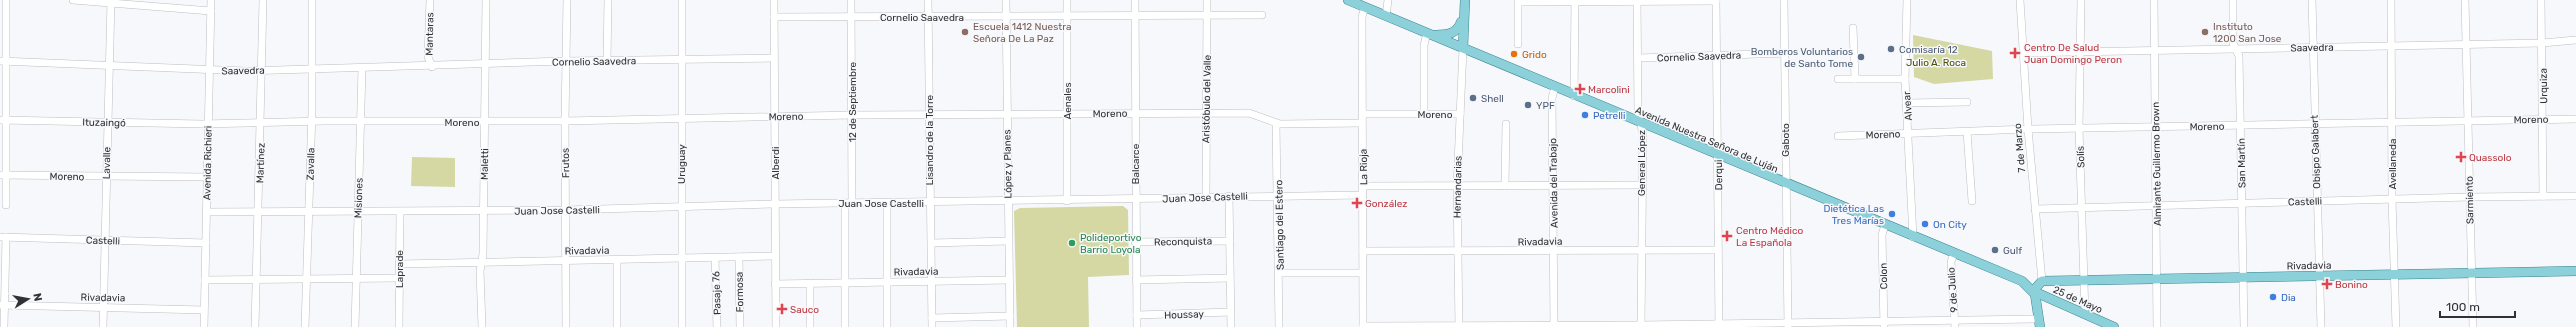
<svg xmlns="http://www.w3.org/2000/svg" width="2576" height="327" viewBox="0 0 2576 327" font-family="Rubik,sans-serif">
	<rect width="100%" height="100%" fill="#f7f8fc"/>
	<g fill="#d5d8a3">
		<path d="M1913 35 1992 51 1993 79 1934 84 1914 77Z"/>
		<path d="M412 157 455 158V187L411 186Z"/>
		<path d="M1123 206 1128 210 1129 275 1088 277 1089 327H1017L1014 211 1020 208Z"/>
	</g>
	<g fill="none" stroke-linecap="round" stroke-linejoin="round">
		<defs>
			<g id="minor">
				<path d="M6 0V205"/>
				<path d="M73 0 211 11"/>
				<path d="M430 0 428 57 432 67"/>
				<path d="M682 0V327"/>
				<path d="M774 0 776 327"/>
				<path d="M851 0 852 203"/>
				<path d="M928 0 932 327"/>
				<path d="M1006 0 1010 327"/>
				<path d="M1067 0V201"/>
				<path d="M1135 0 1137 327"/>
				<path d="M1637 0 1638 112 1643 134 1641 327"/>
				<path d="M1716 0 1719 327"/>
				<path d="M1784 0 1788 327"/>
				<path d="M1907 0 1905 79 1913 237"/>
				<path d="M2020 0 2028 129 2042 281"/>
				<path d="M2081 0 2079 128 2085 314"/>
				<path d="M2154 0 2157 327"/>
				<path d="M2233 0V43L2239 56 2244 327"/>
				<path d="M2312 0 2321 327"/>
				<path d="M2391 0 2392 199 2396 327"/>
				<path d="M2465 0 2473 327"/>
				<path d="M2541 0 2543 196"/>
				<path d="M1386 16 1388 0"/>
				<path d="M774 17 1262 15"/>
				<path d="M1853 28 1855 79"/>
				<path d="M1518 44V2L1716 1"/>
				<path d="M2023 53 2542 43 2576 40"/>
				<path d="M1638 58 1784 53"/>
				<path d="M0 61 245 71 566 61 774 58"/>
				<path d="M607 61 608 0"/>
				<path d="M1838 79H1905"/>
				<path d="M1574 96 1575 0"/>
				<path d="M1906 103 1967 102"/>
				<path d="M1363 114H1460"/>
				<path d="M1424 114V45L1427 33"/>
				<path d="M0 120 202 124 324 121H565L852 115 1249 113 1280 124 1362 123"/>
				<path d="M1276 124 1279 327"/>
				<path d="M1967 132 1972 201"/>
				<path d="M1838 136 2028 129 2576 119"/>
				<path d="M0 175 207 177"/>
				<path d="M1364 186 1641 185"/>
				<path d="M1505 186 1506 124"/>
				<path d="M1229 196 1231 327"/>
				<path d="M1206 198 1207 0"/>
				<path d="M887 203V327"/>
				<path d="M2035 209 2469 197 2576 196"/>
				<path d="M207 212 566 210 775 204 1363 195"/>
				<path d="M0 237 206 243"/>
				<path d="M1135 242 1230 241"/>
				<path d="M932 243 1008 241"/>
				<path d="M1363 251 1718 250"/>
				<path d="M1954 253 1951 262 1955 327"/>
				<path d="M739 257 740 327"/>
				<path d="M715 258 717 327"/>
				<path d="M617 260V327"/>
				<path d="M399 264 775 256"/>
				<path d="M1279 273H1362"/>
				<path d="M205 280 398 278"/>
				<path d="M1136 280 1230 278"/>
				<path d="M810 283V327"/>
				<path d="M775 284 1009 280"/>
				<path d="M0 305 204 310"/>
				<path d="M1137 315 1231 312"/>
				<path d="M932 318 1010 316"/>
				<path d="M1363 326 1641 325 2039 319"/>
				<path d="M4 327 6 237"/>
				<path d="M103 327 111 0"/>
				<path d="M204 327 211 0"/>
				<path d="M255 327 263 0"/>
				<path d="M305 327 312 111V0"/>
				<path d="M355 327 362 68"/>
				<path d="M399 327 400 212"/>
				<path d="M482 327 480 271 483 254 486 0"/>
				<path d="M566 327 565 121 567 0"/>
				<path d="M845 327V203"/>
				<path d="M1363 327 1362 17 1365 7"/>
				<path d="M1459 327 1457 187 1463 48"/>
				<path d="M1554 327 1552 98 1555 87"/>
				<path d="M1884 327 1882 235 1885 225"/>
			</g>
			<g id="major">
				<path d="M1348 0 2022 281 2035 294 2040 327"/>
				<path d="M1436 35C1447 35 1457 34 1461 22"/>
				<path d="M1463 48 1465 0"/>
				<path d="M2033 291 2042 281 2576 271"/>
				<path d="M2033 291 2114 327"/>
			</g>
		</defs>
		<use href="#minor" stroke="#bdbec2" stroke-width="8"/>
		<use href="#major" stroke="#3a8490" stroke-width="10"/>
		<use href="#minor" stroke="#fff" stroke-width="7"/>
		<use href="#major" stroke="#8cd0da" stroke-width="9"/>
	</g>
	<g fill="#8d6e63" stroke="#f7f8fc" stroke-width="1.5">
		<circle cx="965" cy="32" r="4"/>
		<circle cx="2205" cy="32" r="4"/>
	</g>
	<g fill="#5c6f8a" stroke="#f7f8fc" stroke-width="1.5">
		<circle cx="1891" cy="49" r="4"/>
		<circle cx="1861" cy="57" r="4"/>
		<circle cx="1473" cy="98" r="4"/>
		<circle cx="1528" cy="105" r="4"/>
		<circle cx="1995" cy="250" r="4"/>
	</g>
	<g fill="#e0444e" stroke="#f7f8fc" stroke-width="1.5">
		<path d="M2013 47h4v4h4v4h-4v4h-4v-4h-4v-4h4z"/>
		<path d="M1578 83h4v4h4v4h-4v4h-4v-4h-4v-4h4z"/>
		<path d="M2459 151h4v4h4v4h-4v4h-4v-4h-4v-4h4z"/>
		<path d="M1355 197h4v4h4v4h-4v4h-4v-4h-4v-4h4z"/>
		<path d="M1725 230h4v4h4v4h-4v4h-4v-4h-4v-4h4z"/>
		<path d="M2325 278h4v4h4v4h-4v4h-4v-4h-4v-4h4z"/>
		<path d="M780 303h4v4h4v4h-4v4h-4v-4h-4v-4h4z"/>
	</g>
	<circle fill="#e8710a" stroke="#f7f8fc" stroke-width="1.5" cx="1514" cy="54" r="4"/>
	<g fill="#3f7fe0" stroke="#f7f8fc" stroke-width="1.5">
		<circle cx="1585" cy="115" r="4"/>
		<circle cx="1892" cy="214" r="4"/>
		<circle cx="1925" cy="224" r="4"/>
		<circle cx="2273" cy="297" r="4"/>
	</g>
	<circle fill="#2e9e5b" stroke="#f7f8fc" stroke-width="1.5" cx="1072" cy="243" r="4"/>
	<g text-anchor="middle" stroke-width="3" stroke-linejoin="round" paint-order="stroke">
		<g font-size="10" fill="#303132" stroke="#f7f8fc">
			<text x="922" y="21">Cornelio Saavedra</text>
			<text transform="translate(429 34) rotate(-89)" y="4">Mantaras</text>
			<text transform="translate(2312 47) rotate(-1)" y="4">Saavedra</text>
			<text transform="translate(1699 56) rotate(-2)" y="4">Cornelio Saavedra</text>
			<text transform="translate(594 61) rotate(-1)" y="4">Cornelio Saavedra</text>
			<text transform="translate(243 70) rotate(-1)" y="4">Saavedra</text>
			<text transform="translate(2543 86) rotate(-91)" y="4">Urquiza</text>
			<text transform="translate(1206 99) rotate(-89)" y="4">Aristóbulo del Valle</text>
			<text transform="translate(1067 101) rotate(-90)" y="4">Aenales</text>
			<text transform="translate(852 102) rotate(-90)" y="4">12 de Septiembre</text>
			<text transform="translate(1907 106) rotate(-94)" y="4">Alvear</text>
			<text transform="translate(1110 113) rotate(-1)" y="4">Moreno</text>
			<text x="1435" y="118">Moreno</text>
			<text transform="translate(786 116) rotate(-1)" y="4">Moreno</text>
			<text transform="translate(2531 119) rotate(-1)" y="4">Moreno</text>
			<text transform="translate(104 122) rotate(1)" y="4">Ituzaingó</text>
			<text x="462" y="126">Moreno</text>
			<text transform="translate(2207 126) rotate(-1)" y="4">Moreno</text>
			<text transform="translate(1883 134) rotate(-2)" y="4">Moreno</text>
			<text transform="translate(1707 139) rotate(23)" y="4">Avenida Nuestra Señora de Luján</text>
			<text transform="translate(929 140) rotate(-90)" y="4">Lisandro de la Torre</text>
			<text transform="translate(1785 140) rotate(-90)" y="4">Gaboto</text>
			<text transform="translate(2019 148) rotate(-95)" y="4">7 de Marzo</text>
			<text transform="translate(2315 152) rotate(-92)" y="4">Obispo Galabert</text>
			<text transform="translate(2080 157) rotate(-92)" y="4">Solís</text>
			<text transform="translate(106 163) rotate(-89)" y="4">Lavalle</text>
			<text transform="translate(207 163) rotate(-89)" y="4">Avenida Richieri</text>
			<text transform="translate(260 163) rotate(-88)" y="4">Martínez</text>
			<text transform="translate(565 163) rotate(-91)" y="4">Frutos</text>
			<text transform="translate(775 163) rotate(-90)" y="4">Alberdi</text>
			<text transform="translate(1641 163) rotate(-90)" y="4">General López</text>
			<text transform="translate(2241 163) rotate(-91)" y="4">San Martín</text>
			<text transform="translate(310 164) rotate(-88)" y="4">Zavalla</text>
			<text transform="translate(484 164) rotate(-89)" y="4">Maletti</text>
			<text transform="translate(681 164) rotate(-90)" y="4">Uruguay</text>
			<text transform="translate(1007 164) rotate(-91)" y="4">López y Planes</text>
			<text transform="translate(1135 164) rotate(-90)" y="4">Balcarce</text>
			<text transform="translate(2156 164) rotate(-91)" y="4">Almirante Guillermo Brown</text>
			<text transform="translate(2392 164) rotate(-90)" y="4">Avellaneda</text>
			<text transform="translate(1363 167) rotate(-91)" y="4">La Rioja</text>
			<text transform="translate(1718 175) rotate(-91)" y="4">Derqui</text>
			<text transform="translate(67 176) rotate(1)" y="4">Moreno</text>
			<text transform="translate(1553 183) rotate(-91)" y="4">Avenida del Trabajo</text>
			<text transform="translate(1457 187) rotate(-89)" y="4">Hernandarias</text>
			<text transform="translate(1205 197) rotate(-2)" y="4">Juan Jose Castelli</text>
			<text transform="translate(358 198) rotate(-88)" y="4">Misiones</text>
			<text transform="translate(2469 200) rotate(-91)" y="4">Sarmiento</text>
			<text transform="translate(2305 201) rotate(-2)" y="4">Castelli</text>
			<text x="881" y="207">Juan Jose Castelli</text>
			<text transform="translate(557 210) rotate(-1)" y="4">Juan Jose Castelli</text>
			<text transform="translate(1279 225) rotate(-91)" y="4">Santiago del Estero</text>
			<text transform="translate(103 240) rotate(2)" y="4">Castelli</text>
			<text transform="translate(1183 241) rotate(-1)" y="4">Reconquista</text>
			<text transform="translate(1540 241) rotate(-1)" y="4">Rivadavia</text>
			<text transform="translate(587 250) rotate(-1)" y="4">Rivadavia</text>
			<text transform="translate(2309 265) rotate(-1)" y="4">Rivadavia</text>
			<text transform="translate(399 269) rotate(-90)" y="4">Laprade</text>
			<text transform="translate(916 271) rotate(-1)" y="4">Rivadavia</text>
			<text transform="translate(1883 276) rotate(-91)" y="4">Colon</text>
			<text transform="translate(1952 290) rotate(-94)" y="4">9 de Julio</text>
			<text transform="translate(739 292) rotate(-91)" y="4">Formosa</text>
			<text transform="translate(716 293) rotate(-92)" y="4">Pasaje 76</text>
			<text transform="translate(103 297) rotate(1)" y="4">Rivadavia</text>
			<text transform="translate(2078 299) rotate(24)" y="4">25 de Mayo</text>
			<text transform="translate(1184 314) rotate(-2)" y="4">Houssay</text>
		</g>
		<g font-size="10" fill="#785e54" stroke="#f7f8fc" text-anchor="start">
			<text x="973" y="30">Escuela 1412 Nuestra<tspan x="973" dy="12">Señora De La Paz</tspan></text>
			<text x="2213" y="30">Instituto<tspan x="2213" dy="12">1200 San Jose</tspan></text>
		</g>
		<g font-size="10" fill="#be3a42" stroke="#f7f8fc" text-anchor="start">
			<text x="2024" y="51">Centro De Salud<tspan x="2024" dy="12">Juan Domingo Peron</tspan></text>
			<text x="1588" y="93">Marcolini</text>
			<text x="2469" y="161">Quassolo</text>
			<text x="1365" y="207">González</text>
			<text x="1736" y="234">Centro Médico<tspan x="1736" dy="12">La Española</tspan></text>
			<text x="2335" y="288">Bonino</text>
			<text x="790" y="313">Sauco</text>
		</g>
		<g font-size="10" fill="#4e5e75" stroke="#f7f8fc" text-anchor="start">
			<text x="1899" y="53">Comisaría 12</text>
			<text x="1853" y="55" text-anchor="end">Bomberos Voluntarios<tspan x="1853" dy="12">de Santo Tome</tspan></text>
			<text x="1481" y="102">Shell</text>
			<text x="1536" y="109">YPF</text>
			<text x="2003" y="254">Gulf</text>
		</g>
		<g font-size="10" fill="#c56008" stroke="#f7f8fc" text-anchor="start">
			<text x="1522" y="58">Grido</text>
		</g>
		<g font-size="10" fill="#4d4f03" stroke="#f7f8fc">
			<text x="1936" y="66">Julio A. Roca</text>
		</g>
		<g font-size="10" fill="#366cbe" stroke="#f7f8fc" text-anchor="start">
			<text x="1593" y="119">Petrelli</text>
			<text x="1884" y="212" text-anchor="end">Dietética Las<tspan x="1884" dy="12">Tres Marías</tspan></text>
			<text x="1933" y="228">On City</text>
			<text x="2281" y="301">Dia</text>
		</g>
		<g font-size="10" fill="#27864d" stroke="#f7f8fc" text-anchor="start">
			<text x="1080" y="241">Polideportivo<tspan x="1080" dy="12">Barrio Loyola</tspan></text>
		</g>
	</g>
	<g transform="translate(28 299) rotate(79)" stroke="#f7f8fc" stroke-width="3" paint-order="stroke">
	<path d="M0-3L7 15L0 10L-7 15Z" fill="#303132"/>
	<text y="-6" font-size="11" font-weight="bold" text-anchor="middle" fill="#303132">N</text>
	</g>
	<path d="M2440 311v6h75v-6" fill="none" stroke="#303132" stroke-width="2"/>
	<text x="2446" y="311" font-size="12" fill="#303132" stroke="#f7f8fc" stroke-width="3" paint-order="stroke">100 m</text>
</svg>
